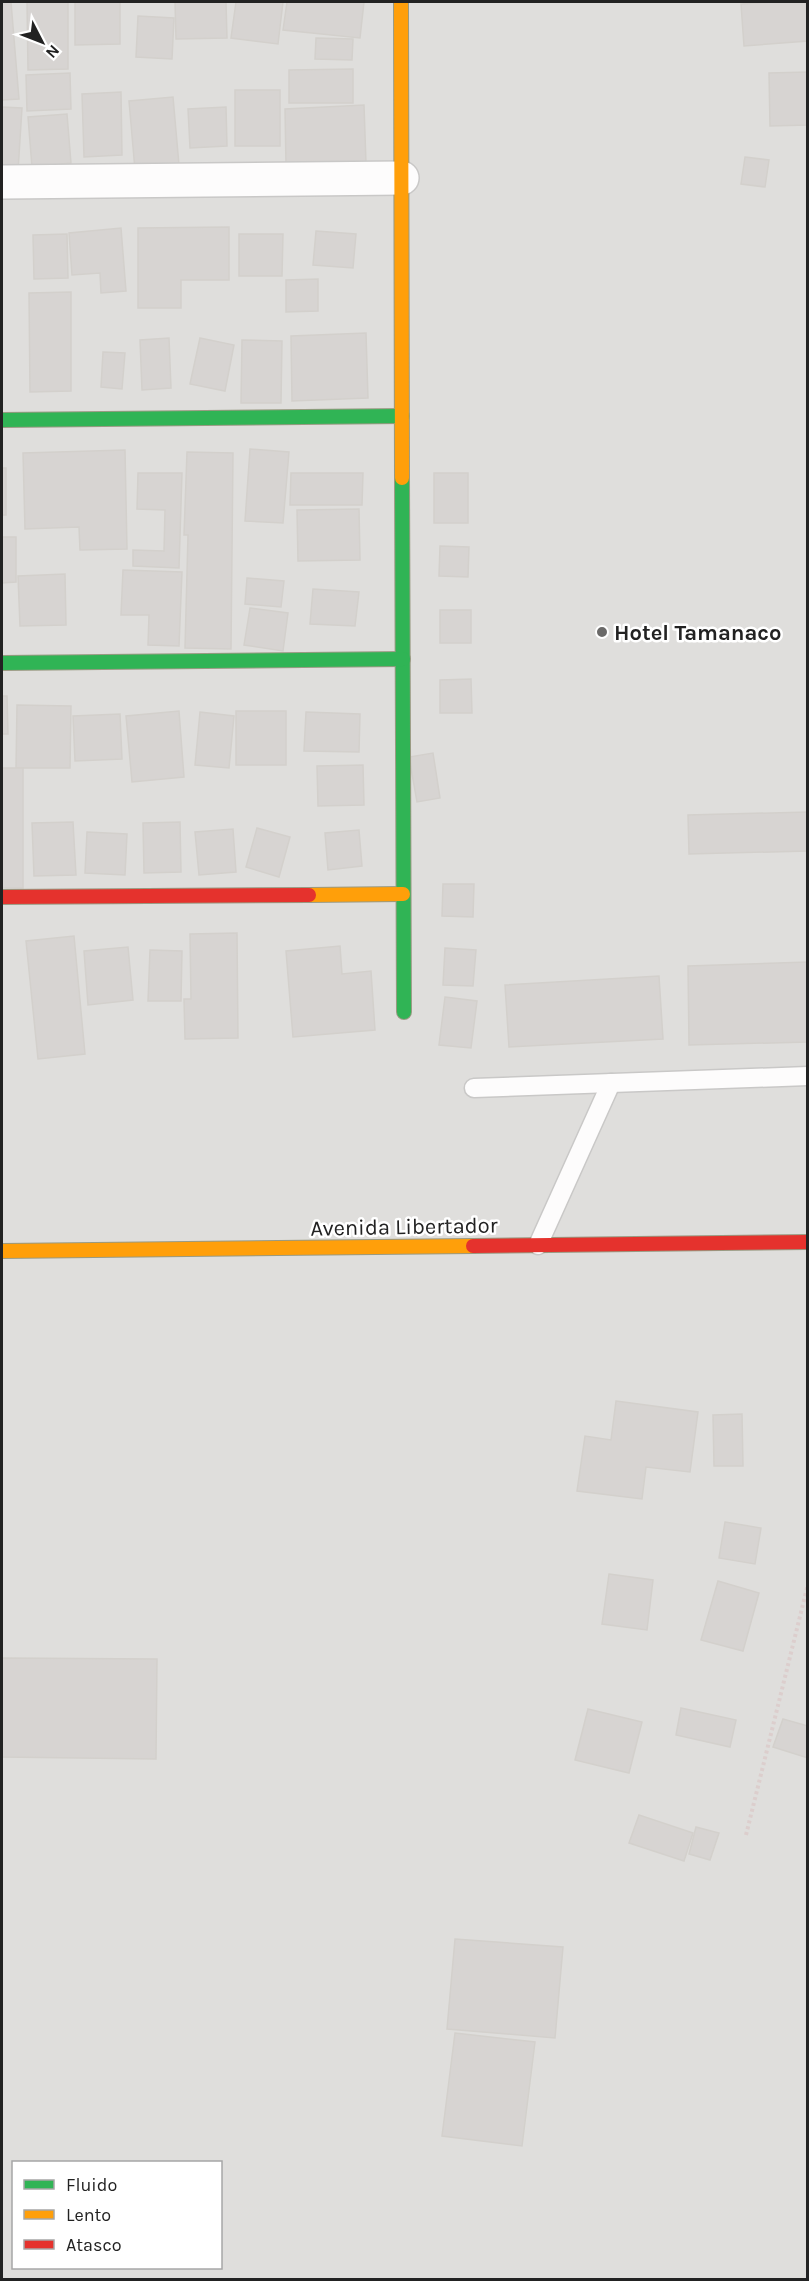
<svg xmlns="http://www.w3.org/2000/svg" width="809" height="2281" viewBox="0 0 809 2281" font-family="Karla,sans-serif">
	<rect width="100%" height="100%" fill="#f0eeeb"/>
	<path fill="#dfdedc" fill-rule="evenodd" d="M2 2H807V2279L2 2280ZM14 2162H220V2268H14Z"/>
	<g fill="#d7d4d2" stroke="#d3d0cc" stroke-width="1.5">
		<path d="M2 2H11L19 99 2 100Z"/>
		<path d="M27 2H68V69L28 70Z"/>
		<path d="M75 2H120V44L75 45Z"/>
		<path d="M175 2H226L227 38 176 39Z"/>
		<path d="M236 2H283L278 44 231 38Z"/>
		<path d="M287 2H364L360 38 283 30Z"/>
		<path d="M772 2H806L808 41 744 46 741 4Z"/>
		<path d="M138 16 174 18 172 59 136 57Z"/>
		<path d="M316 38 353 39 352 60 315 59Z"/>
		<path d="M353 69V103H289V70Z"/>
		<path d="M808 72V125L770 126 769 73Z"/>
		<path d="M70 73 71 109 27 111 26 75Z"/>
		<rect x="235" y="90" width="45" height="56"/>
		<path d="M121 92 122 155 84 157 82 94Z"/>
		<path d="M173 97 179 165 135 170 129 101Z"/>
		<path d="M364 105 366 163 286 165 285 109Z"/>
		<path d="M2 107 22 108 18 171 2 170Z"/>
		<path d="M226 107 227 146 190 148 188 109Z"/>
		<path d="M67 114 71 163 32 167 28 117Z"/>
		<path d="M745 157 769 160 765 187 741 184Z"/>
		<path d="M229 227V280H181V308H138V228Z"/>
		<path d="M121 228 126 291 101 293 100 273 72 275 69 233Z"/>
		<path d="M316 231 356 234 353 268 313 265Z"/>
		<path d="M67 234 68 278 34 279 33 235Z"/>
		<path d="M239 234H283L282 276H239Z"/>
		<path d="M318 279V311L286 312V280Z"/>
		<path d="M71 292V391L30 392 29 293Z"/>
		<path d="M366 333 368 398 292 401 291 336Z"/>
		<path d="M169 338 171 388 142 390 140 340Z"/>
		<path d="M200 338 234 345 225 391 190 384Z"/>
		<path d="M242 340 282 341 281 403H241Z"/>
		<path d="M103 352 125 353 122 389 101 387Z"/>
		<path d="M250 449 289 452 283 523 245 521Z"/>
		<path d="M125 450 127 549 80 550 79 527 25 529 23 453Z"/>
		<path d="M187 452 233 453 231 649 185 648 188 535H184Z"/>
		<rect x="2" y="468" width="4" height="47"/>
		<path d="M138 473H182L179 568 133 566V550L164 551 165 510 137 509Z"/>
		<path d="M291 473H363L362 505H290Z"/>
		<rect x="434" y="473" width="34" height="50"/>
		<path d="M359 509 360 560 298 561 297 510Z"/>
		<path d="M2 537H16V582L2 583Z"/>
		<path d="M440 546 469 547 468 577 439 576Z"/>
		<path d="M123 570 182 572 179 646 148 645 149 615H121Z"/>
		<path d="M65 574 66 625 20 626 18 576Z"/>
		<path d="M247 578 284 581 281 607 245 604Z"/>
		<path d="M313 589 359 592 355 626 310 624Z"/>
		<path d="M250 608 288 613 283 651 244 645Z"/>
		<rect x="440" y="610" width="31" height="33"/>
		<path d="M471 679 472 713H440V680Z"/>
		<path d="M2 696H7L8 734H2Z"/>
		<path d="M17 705 71 706 70 768H16Z"/>
		<path d="M179 711 184 777 132 782 126 716Z"/>
		<rect x="236" y="711" width="50" height="54"/>
		<path d="M200 712 234 716 229 768 195 765Z"/>
		<path d="M306 712 360 714 359 752 304 751Z"/>
		<path d="M120 714 122 759 75 761 73 716Z"/>
		<path d="M433 753 440 798 417 802 409 757Z"/>
		<path d="M363 765 364 805 318 806 317 766Z"/>
		<rect x="2" y="768" width="21" height="120"/>
		<path d="M808 812V851L689 854 688 815Z"/>
		<path d="M73 822 76 875 34 876 32 823Z"/>
		<path d="M180 822 181 872 144 873 143 823Z"/>
		<path d="M257 828 290 837 279 877 246 867Z"/>
		<path d="M233 829 236 872 199 875 195 832Z"/>
		<path d="M359 830 362 866 328 870 325 833Z"/>
		<path d="M87 832 127 834 125 875 85 873Z"/>
		<path d="M443 884H474L473 917 442 916Z"/>
		<path d="M237 933 238 1038 185 1039 184 999H191L190 934Z"/>
		<path d="M74 936 85 1054 38 1059 26 941Z"/>
		<path d="M340 946 342 974 371 971 375 1030 293 1037 286 951Z"/>
		<path d="M128 947 133 1000 88 1005 84 951Z"/>
		<path d="M445 948 476 950 473 986 443 985Z"/>
		<path d="M150 950 182 951 181 1001H148Z"/>
		<path d="M808 962V1042L689 1045 688 966Z"/>
		<path d="M659 976 663 1039 509 1047 505 985Z"/>
		<path d="M445 997 477 1001 471 1048 439 1045Z"/>
		<path d="M616 1401 698 1412 690 1472 646 1467 642 1499 577 1491 585 1436 611 1440Z"/>
		<path d="M742 1414 743 1466H714L713 1415Z"/>
		<path d="M725 1522 761 1528 755 1564 719 1558Z"/>
		<path d="M609 1574 653 1580 647 1630 602 1624Z"/>
		<path d="M718 1581 759 1593 743 1651 701 1640Z"/>
		<path d="M2 1658 157 1659 156 1759 2 1757Z"/>
		<path d="M681 1708 736 1720 730 1747 676 1735Z"/>
		<path d="M588 1709 642 1722 629 1773 575 1760Z"/>
		<path d="M783 1719 808 1726V1758L773 1747Z"/>
		<path d="M639 1815 693 1833 684 1861 629 1843Z"/>
		<path d="M696 1827 719 1833 710 1860 689 1854Z"/>
		<path d="M455 1939 563 1947 555 2038 447 2029Z"/>
		<path d="M455 2033 535 2042 522 2146 442 2136Z"/>
	</g>
	<g fill="none" stroke-linecap="round" stroke-linejoin="round">
		<defs>
			<g id="lane">
				<path d="M474 1088 808 1076"/>
				<path d="M538 1245 611 1083"/>
			</g>
			<path id="street" d="M2 182 402 178"/>
			<g id="fast">
				<path d="M2 420 402 416"/>
				<path d="M402 478 404 1012"/>
				<path d="M2 663 403 659"/>
			</g>
			<g id="slow">
				<path d="M401 2 402 478"/>
				<path d="M309 895 403 894"/>
				<path d="M2 1251 473 1246"/>
			</g>
			<g id="jam">
				<path d="M2 897 309 895"/>
				<path d="M473 1246 808 1242"/>
			</g>
		</defs>
		<use href="#lane" stroke="#c9c8c7" stroke-width="21"/>
		<use href="#street" stroke="#c9c8c7" stroke-width="36"/>
		<use href="#fast" stroke="#999a82" stroke-width="16"/>
		<use href="#slow" stroke="#999a82" stroke-width="16"/>
		<use href="#jam" stroke="#999a82" stroke-width="16"/>
		<path stroke="#dccecd" stroke-width="4" stroke-dasharray="3 3" stroke-linecap="butt" d="M746 1835 808 1584"/>
		<use href="#lane" stroke="#fdfcfc" stroke-width="18"/>
		<use href="#street" stroke="#fdfcfc" stroke-width="33"/>
		<use href="#fast" stroke="#30b455" stroke-width="14"/>
		<use href="#slow" stroke="#ff9f0a" stroke-width="14"/>
		<use href="#jam" stroke="#e5322d" stroke-width="14"/>
	</g>
	<circle fill="#6a6968" stroke="#fff" stroke-width="2" cx="602" cy="632" r="6"/>
	<g text-anchor="middle" stroke-width="5" stroke-linejoin="round" paint-order="stroke">
		<g font-size="22" font-weight="bold" fill="#222" stroke="#fff" text-anchor="start">
			<text x="614" y="640">Hotel Tamanaco</text>
		</g>
		<g font-size="22" fill="#222" stroke="#fff">
			<text transform="translate(404 1226) rotate(-1)" y="8">Avenida Libertador</text>
		</g>
	</g>
	<rect width="809" height="2281" fill="none" stroke="#222222" stroke-width="6"/>
	<rect x="12" y="2161" width="210" height="108" fill="#ffffff" stroke="#a7a7a7" stroke-width="1.5"/>
	<rect x="24" y="2180" width="30" height="9" fill="#30b455" stroke="#a7a7a7" stroke-width="1.5"/>
	<text x="66" y="2191" font-size="18" fill="#222222">Fluido</text>
	<rect x="24" y="2210" width="30" height="9" fill="#ff9f0a" stroke="#a7a7a7" stroke-width="1.5"/>
	<text x="66" y="2221" font-size="18" fill="#222222">Lento</text>
	<rect x="24" y="2240" width="30" height="9" fill="#e5322d" stroke="#a7a7a7" stroke-width="1.5"/>
	<text x="66" y="2251" font-size="18" fill="#222222">Atasco</text>
	<g transform="translate(42 42) rotate(132)" stroke="#ffffff" stroke-width="4.5" paint-order="stroke">
	<path d="M0-4.5L10 22L0 15L-10 22Z" fill="#222222"/>
	<text y="-9" font-size="16" font-weight="bold" text-anchor="middle" fill="#222222">N</text>
	</g>
</svg>
